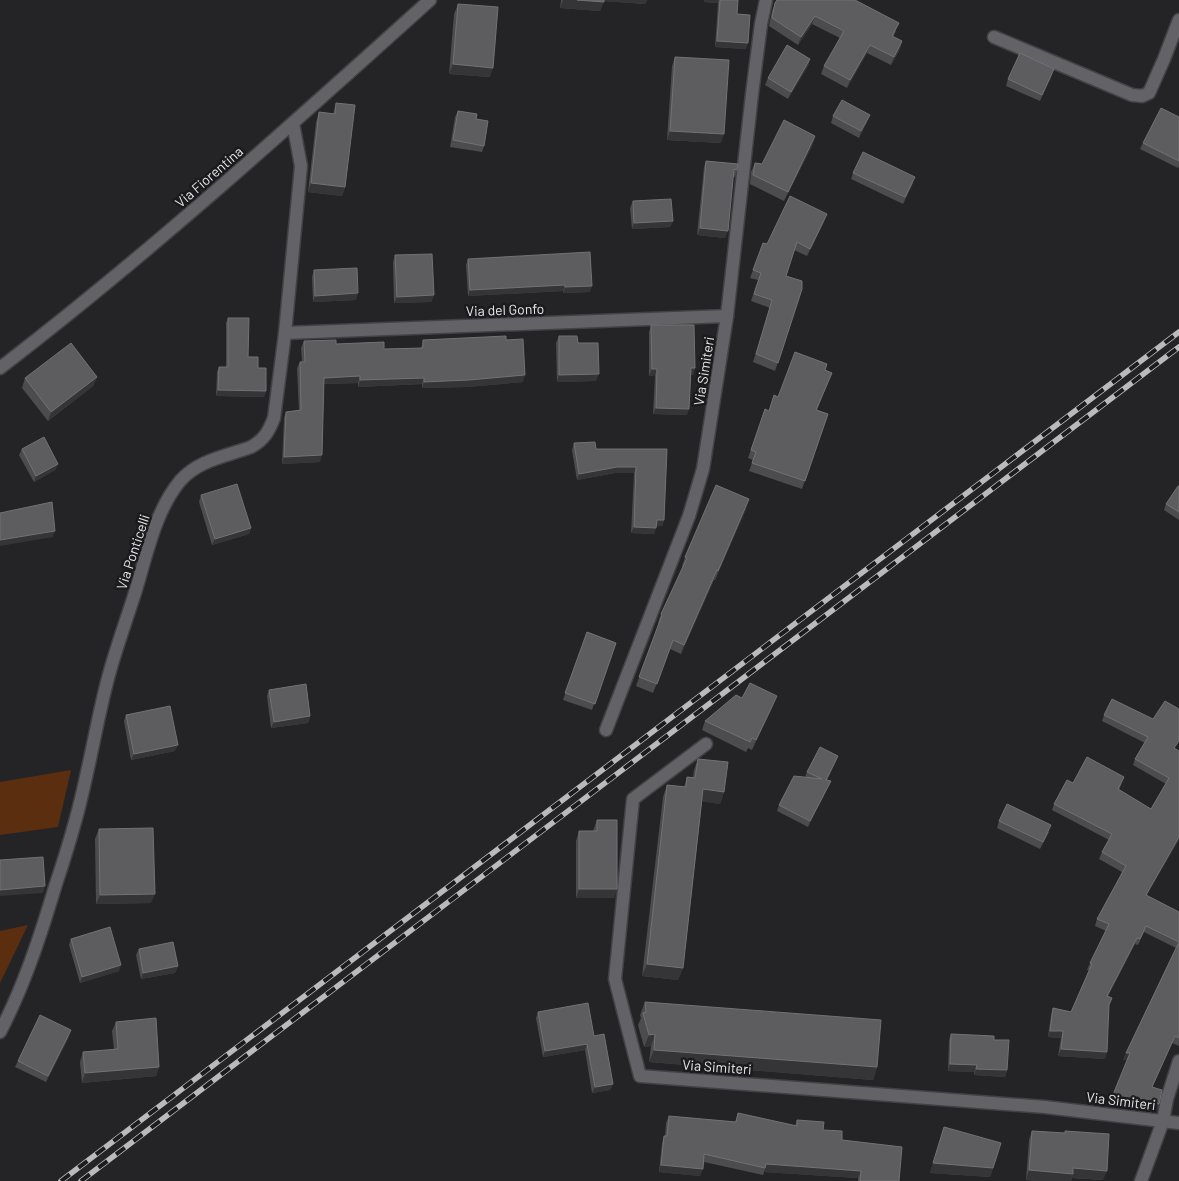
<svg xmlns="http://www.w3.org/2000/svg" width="1179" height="1181" viewBox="0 0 1179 1181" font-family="Barlow,sans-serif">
	<rect width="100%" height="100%" fill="#242427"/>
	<g fill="#5a2e0e">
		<path d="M71 770 58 827 0 835V782Z"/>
		<path d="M28 925 0 983V931Z"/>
	</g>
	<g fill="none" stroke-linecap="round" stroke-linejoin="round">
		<defs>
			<g id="minor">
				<path d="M994 37 1132 95 1142 96 1149 93 1164 59 1179 20"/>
				<path d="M285 333 727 316"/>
				<path d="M606 730 689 516 703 469 727 316 752 94 761 24 766 0"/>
				<path d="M706 744 633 799 615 979 640 1076 1045 1107 1179 1123"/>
				<path d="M0 1032C24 986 40 937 55 887 62 866 69 844 75 822 88 776 95 729 107 682 114 654 124 627 133 599 146 560 153 514 180 481 198 460 227 456 251 447 264 440 269 431 274 418L285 333 301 166 293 123"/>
				<path d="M1141 1181 1163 1121 1167 1099 1179 1061"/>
			</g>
			<path id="secondary" d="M0 368C150 253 290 126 430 0"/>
		</defs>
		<use href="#minor" stroke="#424244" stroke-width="15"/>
		<use href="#secondary" stroke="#424244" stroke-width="15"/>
		<use href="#minor" stroke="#636367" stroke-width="12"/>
		<use href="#secondary" stroke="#636367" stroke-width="12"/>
		<defs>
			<g id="rail">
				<path d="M61 1181 1179 332"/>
				<path d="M81 1181 1179 347"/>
			</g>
		</defs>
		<use href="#rail" stroke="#bababc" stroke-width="5.5"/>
		<use href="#rail" stroke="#1b1b1d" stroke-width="4" stroke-dasharray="11" stroke-linecap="butt"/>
	</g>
	<g fill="#4c4c4f">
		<path d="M561 0H647L645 4 604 1 600 11 560 8Z"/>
		<path d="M704 0H738L737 14 746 49 715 47 718 3 704 2Z"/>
		<path d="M775 3 896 31 893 37 902 41 900 49 891 65 867 53 847 88 821 74 824 66 840 38 812 24 798 45 769 26 772 11Z"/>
		<path d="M458 4 490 77 449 74 454 14Z"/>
		<path d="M675 57 721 143 667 140 672 66Z"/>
		<path d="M810 59 808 66 788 99 765 85 768 78Z"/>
		<path d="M1052 75 1040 101 1006 86 1008 79Z"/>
		<path d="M336 103 345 187 342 196 308 192 316 122 319 112 333 114Z"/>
		<path d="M458 111 476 119 484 146 482 152 450 147 455 117Z"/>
		<path d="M833 116 867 122 859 138 831 123Z"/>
		<path d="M1179 117V166L1178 168 1140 149 1143 143Z"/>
		<path d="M815 136 812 146 784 201 750 184 751 172 755 163 762 164Z"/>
		<path d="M706 161 738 164 737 170 735 177 733 176 725 238 697 235 704 167Z"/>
		<path d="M853 173 913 183 903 204 851 179Z"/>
		<path d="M633 201 673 221 670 227 632 229 630 208Z"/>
		<path d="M824 222 807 256 794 250 786 276 802 289 775 371 753 362 770 308 751 301 758 280 750 278 763 243 767 244Z"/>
		<path d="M395 255 434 295 431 302 394 303 393 262Z"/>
		<path d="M468 259 590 292 563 293V291L468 296 466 265Z"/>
		<path d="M314 270 356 300 313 302 312 277Z"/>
		<path d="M228 318 248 357 258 368 266 391 264 397 216 396 217 372 219 367H226V323Z"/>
		<path d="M651 325 695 368 693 375H691L687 415 653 414 655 375 649 376V332Z"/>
		<path d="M559 336 578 343 596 381 557 382 556 343Z"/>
		<path d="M423 340H506L523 382 467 387 422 388V384L358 387V383L323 384 320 462 282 464 284 418 286 412 299 411 297 368 300 362H302L301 348 304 341 384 349 421 348Z"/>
		<path d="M825 370 832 373 817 410 828 414 802 489 749 471 753 460 748 458 765 409 769 411 778 397Z"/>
		<path d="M97 377 93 386 48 421 22 388 25 378Z"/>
		<path d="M574 443 596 449H667L664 520 662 526H656L654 534 631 533 634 473H615L577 480 572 450Z"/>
		<path d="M22 449 58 464 55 470 34 482 19 455Z"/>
		<path d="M1179 486V520L1164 510 1166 504Z"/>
		<path d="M201 495 251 528 249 534 212 545 199 502Z"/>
		<path d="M746 509 715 580H714L681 654 670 649 653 693 636 686 659 624 658 623 661 614 683 567 682 566 685 557Z"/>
		<path d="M587 632 616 643 592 710 563 700Z"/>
		<path d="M269 690 310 716 308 723 271 728 267 696Z"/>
		<path d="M742 698 773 706 752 750 748 748 746 752 702 730 705 721Z"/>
		<path d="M126 715 175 751 131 760 124 721Z"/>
		<path d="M1104 715 1176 749 1147 896 1179 912V1046L1172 1043 1152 1087 1157 1110 1110 1104 1127 1060H1123L1126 1053 1176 948 1144 932 1138 945 1135 944 1108 996 1109 1006 1105 1059 1058 1056 1061 1038 1048 1037 1051 1015 1053 1008 1071 1012 1089 970H1087L1090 963 1106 931 1095 926 1097 919 1122 872 1099 859 1102 852 1109 840 1052 810 1054 804 1073 783 1124 777 1119 790 1151 809 1166 784 1133 765 1135 759 1145 743 1102 721Z"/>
		<path d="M838 756 835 763 827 780 831 781 808 827 777 811 779 805 805 777 807 772Z"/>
		<path d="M698 759 724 792 720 804 702 801 683 968 678 980 642 976 663 797 667 785 684 787 687 777H693L694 770Z"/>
		<path d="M597 820 617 889 614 898H576V841L579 831H593Z"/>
		<path d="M999 821 1049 832 1040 849 997 828Z"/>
		<path d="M99 829 151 903 96 904 95 839Z"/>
		<path d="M71 939 119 971 80 983 69 945Z"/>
		<path d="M139 949 178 966 175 973 141 979 136 955Z"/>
		<path d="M645 1002 877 1067 873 1080 649 1062 651 1046 644 1047 638 1025 641 1018 640 1015Z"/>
		<path d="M538 1012 594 1036 613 1084 610 1090 592 1093 585 1050 543 1057 536 1018Z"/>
		<path d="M116 1022 159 1067 156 1076 82 1083 80 1062 83 1052 114 1050 112 1031Z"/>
		<path d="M951 1034 994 1040 1007 1070 1005 1077 974 1075V1072L948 1071 949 1040Z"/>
		<path d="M69 1037 46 1082 15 1067 18 1061Z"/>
		<path d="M738 1113 795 1126 797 1120 823 1130 842 1140 899 1181H858V1178L764 1172 763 1175 704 1162 700 1176 659 1172 662 1143 664 1136H665L666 1123 669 1116 735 1122Z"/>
		<path d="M944 1127 993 1168 990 1177 930 1173Z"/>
		<path d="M1032 1131 1065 1133V1131L1103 1180 1072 1178 1071 1181H1039L1026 1180 1029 1140Z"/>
	</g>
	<g fill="#353538">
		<path d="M563 0H577L604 2 600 11 560 8Z"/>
		<path d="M601 0H647L645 4 601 1Z"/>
		<path d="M704 0H719L718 3 704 2Z"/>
		<path d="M815 16 812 24 798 45 801 37Z"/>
		<path d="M717 41 748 43 746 49 715 47Z"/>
		<path d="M902 41 900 49 891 65 894 57Z"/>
		<path d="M870 45 867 53 847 88 850 80Z"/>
		<path d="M810 59 808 66 788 99 791 92Z"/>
		<path d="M453 64 493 68 490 77 449 74Z"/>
		<path d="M870 115 867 122 859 138 861 131Z"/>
		<path d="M670 131 724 134 721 143 667 140Z"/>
		<path d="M815 136 812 146 784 201 788 192Z"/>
		<path d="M311 183 345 187 342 196 308 192Z"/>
		<path d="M827 214 824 222 807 256 810 249Z"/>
		<path d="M673 221 670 227 632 229 634 223Z"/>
		<path d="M700 228 728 231 725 238 697 235Z"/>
		<path d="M565 285 563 291 468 296 470 290Z"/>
		<path d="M592 286 590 292 563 293 565 287Z"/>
		<path d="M358 293 356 300 313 302 315 296Z"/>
		<path d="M434 295 431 302 394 303 397 297Z"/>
		<path d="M691 368H695L693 375H689Z"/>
		<path d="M652 369H657L655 375 649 376Z"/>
		<path d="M599 374 596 381 557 382 559 375Z"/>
		<path d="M525 375 523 382 467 387 422 388 424 382Z"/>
		<path d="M360 376 358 383 321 384 324 378Z"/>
		<path d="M97 377 93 386 48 421 51 412Z"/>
		<path d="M424 378 422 384 358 387 360 380Z"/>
		<path d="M218 390 266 391 264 397 216 396Z"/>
		<path d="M656 408 689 409 687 415 653 414Z"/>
		<path d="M322 455 320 462 282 464 284 457Z"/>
		<path d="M58 464 55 470 34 482 36 476Z"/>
		<path d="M617 467H636L634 473H615L577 480 579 474Z"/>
		<path d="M749 499 746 509 715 580 718 571Z"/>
		<path d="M657 520H664L662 526H655Z"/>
		<path d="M634 527 656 528 654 534 631 533Z"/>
		<path d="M251 528 249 534 212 545 215 539Z"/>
		<path d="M55 531 53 537 0 546V540Z"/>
		<path d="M717 570 714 580 681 654 684 645Z"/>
		<path d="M777 696 773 706 752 750 756 740Z"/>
		<path d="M310 716 308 723 271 728 274 722Z"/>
		<path d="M178 745 175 751 131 760 134 754Z"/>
		<path d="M831 781 808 827 810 821Z"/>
		<path d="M703 789 724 792 720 804 699 801Z"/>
		<path d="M1179 837V840L1143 902 1146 895Z"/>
		<path d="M45 886 43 893 0 896V890Z"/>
		<path d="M579 889H617L614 898H576Z"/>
		<path d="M155 894 151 903 96 904 100 895Z"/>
		<path d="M1137 938 1135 944 1105 1002 1107 996Z"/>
		<path d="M647 964 683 968 678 980 642 976Z"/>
		<path d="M121 965 119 971 80 983 82 977Z"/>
		<path d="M178 966 175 973 141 979 143 973Z"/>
		<path d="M71 1030 69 1037 46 1082 48 1076Z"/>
		<path d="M1050 1031H1063L1061 1038 1048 1037Z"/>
		<path d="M655 1034 651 1046 644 1047 649 1035Z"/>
		<path d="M587 1044 585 1050 543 1057 545 1051Z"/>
		<path d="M1061 1049 1107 1052 1105 1059 1058 1056Z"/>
		<path d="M654 1050 877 1067 873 1080 649 1062Z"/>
		<path d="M1126 1053H1130L1128 1060H1123Z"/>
		<path d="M950 1064 977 1065 974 1072 948 1071Z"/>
		<path d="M159 1067 156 1076 82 1083 85 1073Z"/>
		<path d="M976 1069 1007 1070 1005 1077 974 1075Z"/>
		<path d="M613 1084 610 1090 592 1093 595 1087Z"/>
		<path d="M1112 1097 1159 1104 1157 1110 1110 1104Z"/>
		<path d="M933 1163 993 1168 990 1177 930 1173Z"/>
		<path d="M766 1164 861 1171 858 1178 764 1172Z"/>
		<path d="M661 1165 703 1169 700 1176 659 1172Z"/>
		<path d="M1073 1168 1107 1171 1103 1180 1072 1178 1071 1181H1039L1026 1180 1029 1170Z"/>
	</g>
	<g fill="#5d5d5f" stroke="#727275">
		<path d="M577 0H604V2Z"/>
		<path d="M720 0H738L737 14 750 15 748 43 717 41Z"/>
		<path d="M777 0H855L899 23 892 36 902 41 894 57 870 45 850 80 824 66 844 31 815 16 801 37 772 18 775 3Z"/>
		<path d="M458 4 498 7 493 68 453 64Z"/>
		<path d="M787 45 810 59 791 92 768 78Z"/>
		<path d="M1020 53 1054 69 1042 95 1008 79Z"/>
		<path d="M675 57 729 60 724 134 670 131Z"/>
		<path d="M842 100 870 115 861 131 833 116Z"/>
		<path d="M336 103 355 105 345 187 311 183 319 112 335 114Z"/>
		<path d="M1161 108 1179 117V161L1143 143Z"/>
		<path d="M458 111 477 114 476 119 488 121 484 146 453 140Z"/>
		<path d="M784 120 815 136 788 192 753 175 755 163 762 164Z"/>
		<path d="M863 152 915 177 905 197 853 173Z"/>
		<path d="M706 161 738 164 737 170 734 169 728 231 700 228Z"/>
		<path d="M790 196 827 214 810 249 797 242 786 276 802 281V289L778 363 756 354 772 300 754 294 761 273 753 270 763 243 767 244Z"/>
		<path d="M671 199 673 221 634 223 633 201Z"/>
		<path d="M590 252 592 286 565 287V285L470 290 468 259Z"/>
		<path d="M432 254 434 295 397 297 395 255Z"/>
		<path d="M357 268 358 293 315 296 314 270Z"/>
		<path d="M228 318H249L248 357H258V368H266V391L218 390 219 367H228Z"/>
		<path d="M651 325H694L695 368H691L689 409 656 408 657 369H652Z"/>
		<path d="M506 336V340L523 339 525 375 469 380 424 382V378L360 380V376L324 378 322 455 284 457 286 412 301 410 300 362H305L304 341 336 340V344L384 342V349L423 348V340Z"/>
		<path d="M559 336H577L578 343H598L599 374 559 375Z"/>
		<path d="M71 343 97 377 51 412 25 378Z"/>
		<path d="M795 352 827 364 825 370 832 373 816 410 828 414 805 481 752 463 756 452 751 450 765 409 769 411 774 395 778 397Z"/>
		<path d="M44 437 58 464 36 476 22 449Z"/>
		<path d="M595 442 596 449H667L664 520H657L656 528 634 527 636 467H617L579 474 574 443Z"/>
		<path d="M237 484 251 528 215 539 201 495Z"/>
		<path d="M716 485 749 499 718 571 717 570 684 645 673 640 657 684 639 677 662 615 661 614 687 558 685 557Z"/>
		<path d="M1178 486H1179V512L1166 504Z"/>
		<path d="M52 502 55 531 0 540V513Z"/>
		<path d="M587 632 616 643 595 704 565 693Z"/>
		<path d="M750 683 777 696 756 740 752 738 750 742 705 721 736 695 742 698Z"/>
		<path d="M306 684 310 716 274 722 269 690Z"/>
		<path d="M1112 699 1153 719 1165 701 1179 709V741L1174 748 1179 751V837L1146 895 1179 912V1038L1175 1036 1152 1087 1162 1090 1159 1104 1112 1097 1130 1053H1126L1179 942 1146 926 1140 939 1137 938 1107 996 1112 998 1109 1005 1107 1052 1061 1049 1063 1031H1050L1053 1008 1071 1012 1092 964 1090 963 1109 924 1097 919 1126 866 1102 852 1112 834 1054 804 1067 780 1073 783 1087 757 1124 777 1118 789 1151 809 1169 778 1135 759 1148 737 1104 715Z"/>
		<path d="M170 706 178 745 134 754 126 715Z"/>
		<path d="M820 747 838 756 826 780 831 781 810 821 779 805 794 776 822 779 807 772Z"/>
		<path d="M698 759 728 762 724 792 703 789 683 968 647 964 667 785 686 787 687 777 695 778Z"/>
		<path d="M1007 804 1051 825 1043 842 999 821Z"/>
		<path d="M597 820H617V889H579V831H597Z"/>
		<path d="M153 828 155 894 100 895 99 829Z"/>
		<path d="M43 857 45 886 0 890V860Z"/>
		<path d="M110 927 121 965 82 977 71 939Z"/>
		<path d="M173 942 178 966 143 973 139 949Z"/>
		<path d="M645 1002 881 1020 877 1067 654 1050 655 1034 649 1035 643 1013 646 1012Z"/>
		<path d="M588 1003 594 1036 604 1034 613 1084 595 1087 587 1044 545 1051 538 1012Z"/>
		<path d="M40 1015 71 1030 48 1076 18 1061Z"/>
		<path d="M156 1018 159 1067 85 1073 83 1052 118 1049 116 1022Z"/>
		<path d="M951 1034 994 1036V1040H1009L1007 1070 976 1069 977 1065 950 1064Z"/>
		<path d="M738 1113 797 1126V1120L824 1122 823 1130 842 1131V1140L902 1147 899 1181H860L861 1171 766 1164 765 1168 704 1154 703 1169 661 1165 664 1136H667L669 1116 736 1122Z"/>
		<path d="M944 1127 1001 1143 993 1168 933 1163Z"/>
		<path d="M1032 1131 1065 1133V1131L1109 1134 1107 1171 1073 1168V1174L1029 1170Z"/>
	</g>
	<g text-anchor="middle" stroke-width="5" stroke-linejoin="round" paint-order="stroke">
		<g font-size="14" fill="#e8e8ea" stroke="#1b1b1d">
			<text transform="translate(209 177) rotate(-41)" y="5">Via Fiorentina</text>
			<text transform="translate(505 310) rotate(-2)" y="5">Via del Gonfo</text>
			<text transform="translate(704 371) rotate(-81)" y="5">Via Simiteri</text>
			<text transform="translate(133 552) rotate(-72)" y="5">Via Ponticelli</text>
			<text transform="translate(717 1067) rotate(4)" y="5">Via Simiteri</text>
			<text transform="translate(1121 1101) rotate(7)" y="5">Via Simiteri</text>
		</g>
	</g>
</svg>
